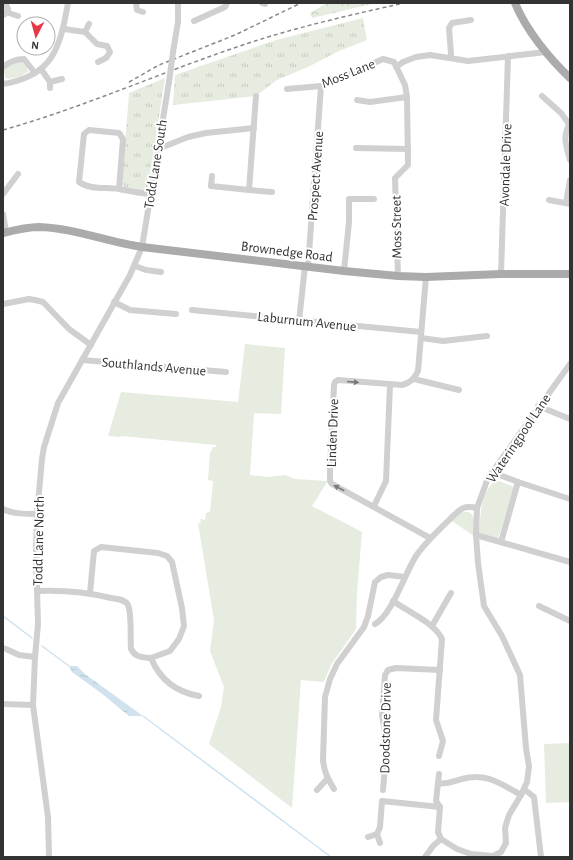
<svg xmlns="http://www.w3.org/2000/svg" width="573" height="860" viewBox="0 0 573 860" font-family="'Alegreya Sans',sans-serif">
	<defs>
		<pattern id="forest-crowns" width="20" height="18" patternUnits="userSpaceOnUse"><rect width="20" height="18" fill="#e6ecdf"/><path d="M2 6a3 3 0 1 1 6 0M12 15a3 3 0 1 1 6 0" fill="none" stroke="#c6cbc0"/></pattern>
		<pattern id="park-tufts" width="24" height="20" patternUnits="userSpaceOnUse"><rect width="24" height="20" fill="#e6ecdf"/><path d="M3 7l-1-3M5 7V3M7 7l1-3M15 17l-1-3M17 17v-4M19 17l1-3" fill="none" stroke="#c6cbc0"/></pattern>
		<pattern id="water-ripples" width="26" height="14" patternUnits="userSpaceOnUse"><rect width="26" height="14" fill="#cfe2ee"/><path d="M2 4q2-2 4 0t4 0M15 11q2-2 4 0t4 0" fill="none" stroke="#b2c2cd"/></pattern>
	</defs>
	<rect width="100%" height="100%" fill="#fff"/>
	<g fill="#e6ecdf">
		<path d="M14 62H22L26 66 28 72 19 77 8 79 5 77 4 70 8 66Z"/>
		<path d="M245 344 285 348 281 414 254 413 250 475 268 477 285 475 295 479 327 481 326 484 312 506 362 532 357 593 356 629 331 665 324 682 301 680 292 808 209 744 221 707 224 687 210 651 214 620 198 523 201 524 200 519 205 520 206 513 210 512 213 481 208 480 210 453 213 447H216V445L121 436 120 437 108 436 121 392 238 402Z"/>
		<path d="M495 481H499L514 487 498 539 479 533C480 517 481 492 495 481Z"/>
		<path d="M461 512H469L474 517V536L452 521Z"/>
		<path d="M570 743V802L546 803 544 744Z"/>
	</g>
	<path fill="url(#forest-crowns)" d="M327 3H376L312 18 310 13Z"/>
	<g fill="url(#park-tufts)">
		<path d="M363 18 367 40 339 51 308 67 277 80 256 96 173 105 175 75 276 40Z"/>
		<path d="M165 78 148 187 143 190 124 187 122 184 129 93Z"/>
	</g>
	<path fill="url(#water-ripples)" d="M69 666H77L85 674 143 716H129L101 693 72 672Z"/>
	<g fill="none" stroke-linecap="round" stroke-linejoin="round">
		<g stroke="#cfe2ee" stroke-width="1.5">
			<path d="M3 616 32 638"/>
			<path d="M42 646 69 666"/>
			<path d="M143 716 331 857"/>
		</g>
		<g stroke="#d0d0d0" stroke-width="6">
			<path d="M136 3 137 10 143 12"/>
			<path d="M262 3 265 4"/>
			<path d="M6 12 18 16"/>
			<path d="M3 15 5 14 8 9 5 3"/>
			<path d="M194 21 225 7 227 3"/>
			<path d="M64 29 85 32 97 44 107 46 110 52 106 58 98 62"/>
			<path d="M85 32 89 24"/>
			<path d="M173 52 178 22V3"/>
			<path d="M450 58 451 54 449 28 452 23 471 20"/>
			<path d="M3 67C9 62 16 59 24 59L35 73"/>
			<path d="M396 67 403 62 416 57 430 55 468 61 546 52"/>
			<path d="M41 69 50 82"/>
			<path d="M3 84C53 76 60 48 68 3"/>
			<path d="M50 88V82L62 79"/>
			<path d="M287 89 321 86 383 59 394 62 405 85 407 97 408 165 395 178 398 276"/>
			<path d="M542 96 561 113 569 124"/>
			<path d="M357 100 370 102 407 97"/>
			<path d="M570 123C562 137 566 145 570 160"/>
			<path d="M356 148 408 149"/>
			<path d="M158 149 188 137 206 133 254 128"/>
			<path d="M212 176 211 186 249 190 256 96"/>
			<path d="M119 189 123 139 119 133 89 130 84 134 79 182C90 190 106 187 119 189 130 191 140 193 150 194"/>
			<path d="M249 190 272 192"/>
			<path d="M3 194 18 174"/>
			<path d="M549 200 570 204"/>
			<path d="M566 203 570 180"/>
			<path d="M3 214 6 232"/>
			<path d="M135 266 146 270 161 272"/>
			<path d="M308 267 321 86"/>
			<path d="M344 271 349 222V199H374"/>
			<path d="M501 274 508 56"/>
			<path d="M426 277 418 371C414 379 410 383 402 385L338 380 335 382 334 385 330 469V481L332 484 430 538"/>
			<path d="M114 302 130 310 176 314"/>
			<path d="M3 304 29 299 35 300 43 302 69 329 91 345"/>
			<path d="M192 310 421 332"/>
			<path d="M299 321 305 266"/>
			<path d="M421 338 443 341 487 336"/>
			<path d="M82 360 226 372"/>
			<path d="M414 379 459 390"/>
			<path d="M538 406 570 419"/>
			<path d="M492 472 518 482 570 499"/>
			<path d="M374 506 386 481 390 385"/>
			<path d="M3 509C13 514 26 514 37 514"/>
			<path d="M476 535 570 562"/>
			<path d="M501 542 518 482"/>
			<path d="M37 591C63 590 86 592 111 598 117 599 125 599 128 605 132 614 130 639 131 649 136 658 142 657 151 658 160 680 176 692 199 696"/>
			<path d="M90 593 94 551 101 547 158 553 167 556 172 562 182 608 184 626 179 639 170 651 151 658"/>
			<path d="M393 601C407 611 435 623 442 639L436 720 443 741 439 756"/>
			<path d="M539 606 570 621"/>
			<path d="M375 624C392 615 405 573 416 556 425 543 437 532 449 520 459 511 462 504 477 508"/>
			<path d="M432 626 451 593"/>
			<path d="M3 648 6 649 19 655 35 657"/>
			<path d="M3 704 33 705"/>
			<path d="M439 774 436 801 440 807 438 832 441 839 457 849 471 854 493 856 501 852 506 843 505 828 509 815 521 795 527 782 529 766 526 748 520 675 502 636 484 606 478 563 476 535 477 508 488 478 570 364"/>
			<path d="M438 783C448 785 453 781 462 779 486 772 501 784 521 795"/>
			<path d="M334 789C328 779 324 772 323 760L325 697 330 679 337 664 364 627 368 616 375 582 381 577 388 575 405 577"/>
			<path d="M524 789 534 797 541 857"/>
			<path d="M317 790 327 779"/>
			<path d="M383 790 387 744 382 715 385 675 388 670 396 668 440 670"/>
			<path d="M368 837 377 834"/>
			<path d="M380 843 377 834 380 827 382 801 440 807"/>
			<path d="M49 857 48 817 33 705 35 657 38 624 36 555 37 514 42 459 44 447 58 403 130 275 142 247 169 82"/>
			<path d="M425 857 433 846 441 839"/>
		</g>
		<g stroke="#ababab" stroke-width="8">
			<path d="M515 3C526 30 549 58 570 78"/>
			<path d="M3 233C15 230 27 227 39 227 74 228 107 242 142 247L344 271 398 276 426 277 501 274H570"/>
		</g>
		<g stroke="#888" stroke-width="1.5" stroke-dasharray="4 3" stroke-linecap="butt">
			<path d="M129 82 159 65 235 35 301 3"/>
			<path d="M3 130C81 108 155 75 231 49 288 29 346 16 404 3"/>
		</g>
		<path stroke="#d0d0d0" stroke-width="6" d="M169 82 173 52"/>
	</g>
	<defs><path id="oneway-solid" d="M-6-.8H1V-3.2L6.5 0L1 3.2V.8H-6Z"/></defs>
	<g fill="#7a7a7a">
		<use href="#oneway-solid" transform="translate(353 382) rotate(5)"/>
		<use href="#oneway-solid" transform="translate(339 488) rotate(-152)"/>
	</g>
	<g text-anchor="middle" stroke-width="4" stroke-linejoin="round" paint-order="stroke">
		<g font-size="14" fill="#333" stroke="#fff">
			<text transform="translate(348 73) rotate(-22)" y="5">Moss Lane</text>
			<text transform="translate(155 164) rotate(-81)" y="5">Todd Lane South</text>
			<text transform="translate(505 165) rotate(-88)" y="5">Avondale Drive</text>
			<text transform="translate(315 176) rotate(-86)" y="5">Prospect Avenue</text>
			<text transform="translate(396 227) rotate(-91)" y="5">Moss Street</text>
			<text transform="translate(287 251) rotate(7)" y="5">Brownedge Road</text>
			<text transform="translate(307 321) rotate(6)" y="5">Laburnum Avenue</text>
			<text transform="translate(154 366) rotate(5)" y="5">Southlands Avenue</text>
			<text transform="translate(332 433) rotate(-88)" y="5">Linden Drive</text>
			<text transform="translate(518 438) rotate(-56)" y="5">Wateringpool Lane</text>
			<text transform="translate(38 541) rotate(-89)" y="5">Todd Lane North</text>
			<text transform="translate(385 728) rotate(-89)" y="5">Doodstone Drive</text>
		</g>
	</g>
	<rect width="573" height="860" fill="none" stroke="#333333" stroke-width="8"/>
	<g transform="translate(36 36) rotate(186)"><circle r="19" fill="#ffffff" stroke="#adadad"/>
	<path d="M0-3L7 15L0 10L-7 15Z" fill="#e63946"/>
	<text y="-6" font-size="11" font-weight="bold" text-anchor="middle" fill="#333333">N</text>
	</g>
</svg>
